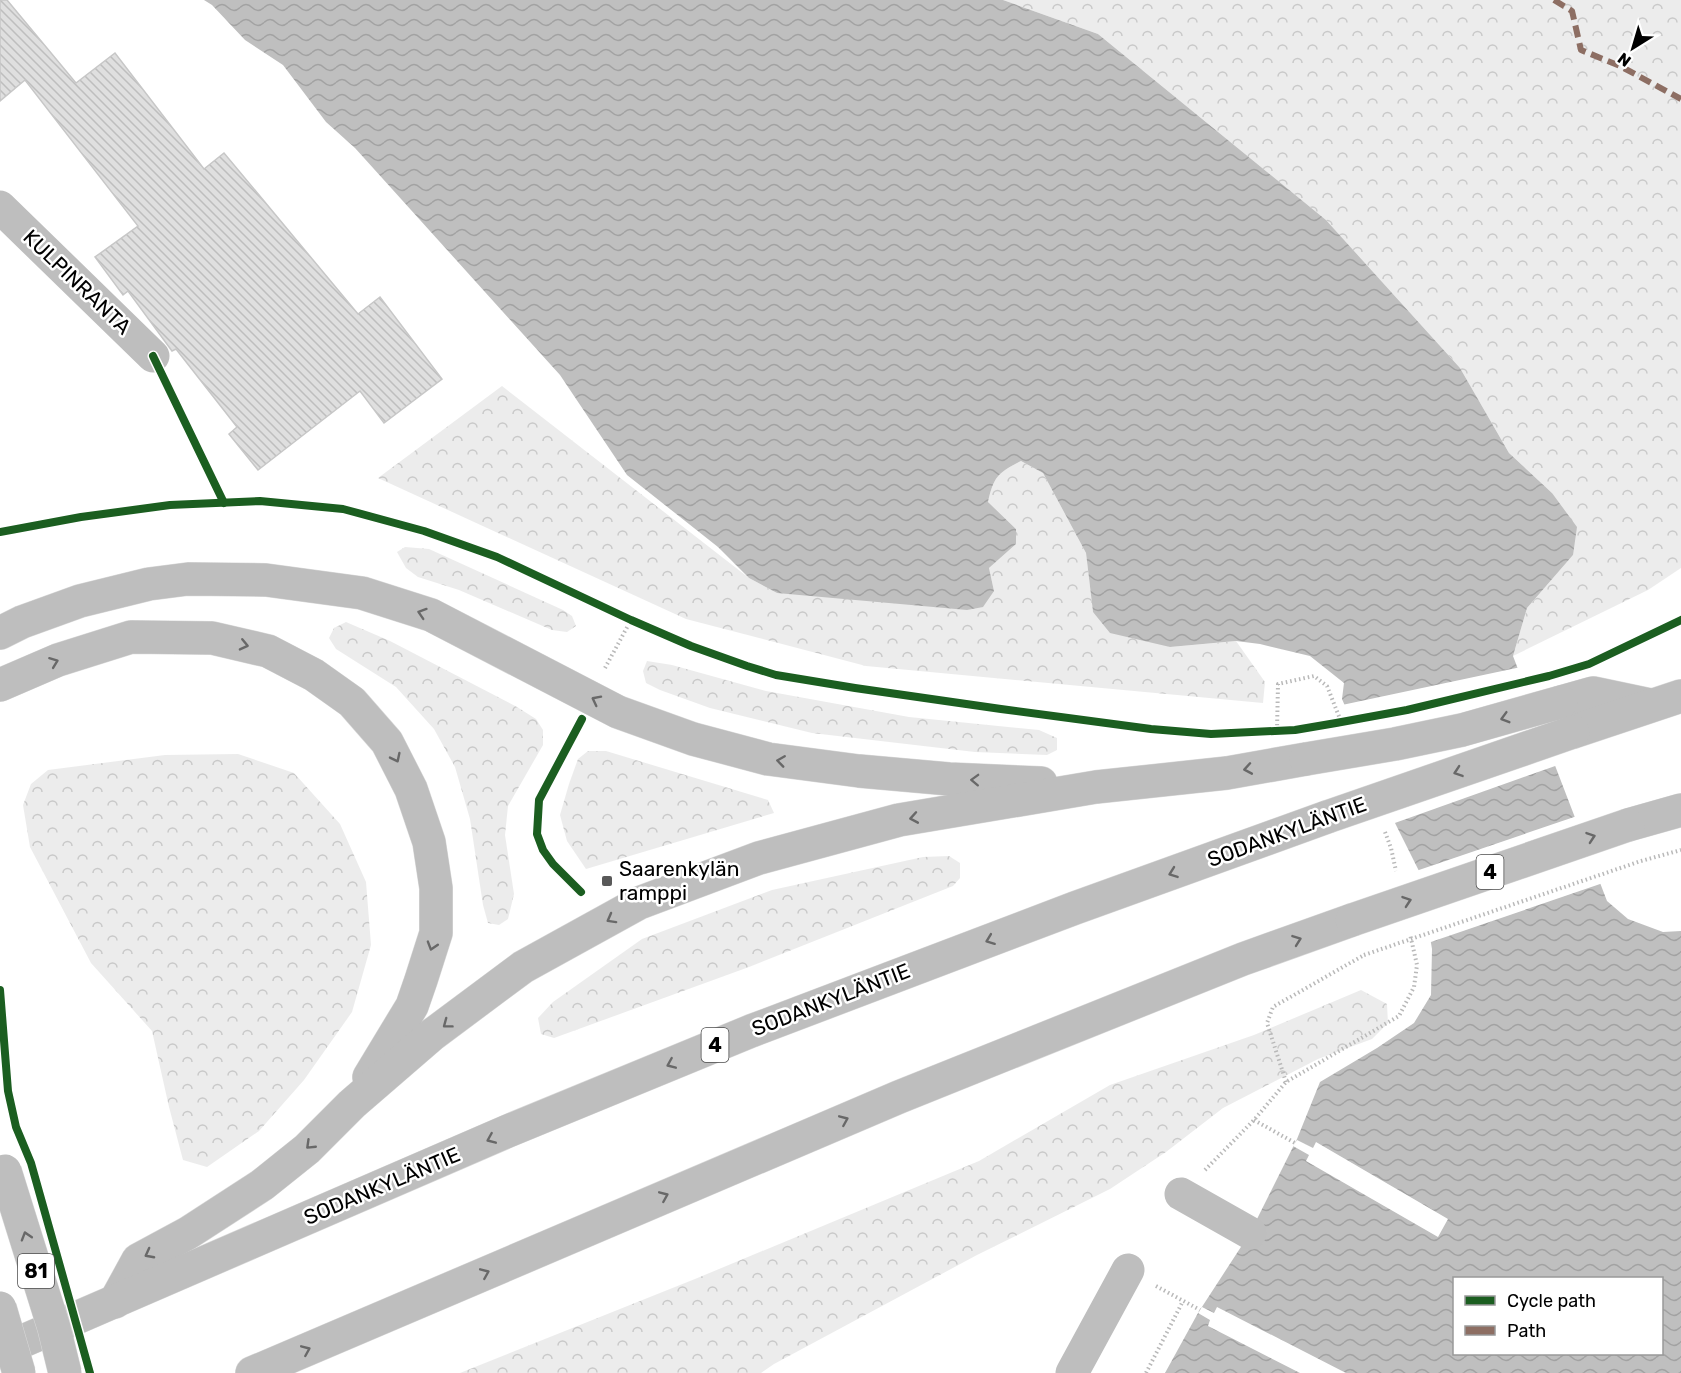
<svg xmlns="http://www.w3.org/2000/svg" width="1681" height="1373" viewBox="0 0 1681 1373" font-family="Rubik,sans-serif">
	<defs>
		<pattern id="forest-crowns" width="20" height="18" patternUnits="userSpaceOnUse" patternTransform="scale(1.5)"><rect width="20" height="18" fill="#ececec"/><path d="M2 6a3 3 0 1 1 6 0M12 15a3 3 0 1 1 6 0" fill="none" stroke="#c9c9c9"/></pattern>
		<pattern id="water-waves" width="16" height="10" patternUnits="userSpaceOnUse" patternTransform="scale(1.5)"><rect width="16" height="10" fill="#bfbfbf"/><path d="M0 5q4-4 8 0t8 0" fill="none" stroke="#a2a2a2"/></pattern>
		<pattern id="building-back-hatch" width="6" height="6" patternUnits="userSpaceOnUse" patternTransform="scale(1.5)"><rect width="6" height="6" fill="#dfdfdf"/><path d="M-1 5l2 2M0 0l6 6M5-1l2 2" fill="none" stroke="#bebebe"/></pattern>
	</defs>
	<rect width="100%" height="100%" fill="#fff"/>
	<g fill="url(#forest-crowns)">
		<path d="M1003 0H1681V568L1648 590 1513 656 1527 608 1573 555 1552 493 1509 453 1460 368 1326 220 1098 34Z"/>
		<path d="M502 386 749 578 777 593 994 591 989 568 1016 544V529L988 502C994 476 998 473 1021 461L1043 473 1086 553 1093 612 1170 647 1236 641 1265 682 1263 703 866 666 686 619 378 478Z"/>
		<path d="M405 547 429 549 563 610 572 616 576 626 567 632 552 630 459 590 418 577 406 568 397 552Z"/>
		<path d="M346 622 390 641 517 707 536 719 543 730V745L508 806 505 835 514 894 508 919 499 925 488 923 483 905 470 819 455 767 434 729 396 687 336 649 329 638 334 628Z"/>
		<path d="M647 661 672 665 766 691 909 717 1039 730 1057 738V750L1047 755 975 752 812 733 710 708 660 690 646 683 643 671Z"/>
		<path d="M588 751H606L768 800 774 813 586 869 567 841 560 815 569 784 578 759Z"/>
		<path d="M238 754 294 773 340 824 366 882 371 945 352 1012 304 1080 259 1131 207 1167 183 1160 169 1107 152 1031 91 963 30 847 23 805 31 784 48 770 165 755Z"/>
		<path d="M949 856 960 863V878L953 886 749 967 554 1038 541 1034 538 1018 553 1002 642 939 772 890 923 857Z"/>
		<path d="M1361 990 1387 1004 1388 1023 1372 1039 1318 1059 1223 1108 1166 1152 1110 1189 977 1255 774 1364 761 1373H460L695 1279 979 1161 1110 1085 1254 1035Z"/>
	</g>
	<path fill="url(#water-waves)" fill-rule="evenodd" d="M204 0H1003L1098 34 1326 220 1460 368 1509 453 1552 493 1577 527 1573 555 1527 608 1513 656 1607 901 1628 919 1663 932 1681 931V1373H1165L1198 1313 1250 1233 1297 1139 1320 1082 1377 1048 1414 1023 1431 995 1432 949 1419 871 1395 823 1342 699 1344 683 1310 656 1260 644 1236 641 1170 647 1110 633 1093 612 1086 553 1043 473 1021 461C998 473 994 476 988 502L1016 529V544L989 568 994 591 983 607 967 610 777 593 749 578 718 547 627 475 560 375 355 148 326 122 283 65 245 40 212 5ZM1454 1278H1662V1354H1454Z"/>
	<g fill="#fff">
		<path d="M1521 667 1558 765 1392 824 1342 705Z"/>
		<path d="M1577 816 1603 883 1428 943 1416 871Z"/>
		<path d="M1297 1140 1313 1148 1316 1142 1448 1219 1438 1237 1306 1161 1309 1155 1293 1146Z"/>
		<path d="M1202 1307 1214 1313 1217 1307 1346 1373H1300L1208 1326 1210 1320 1198 1313Z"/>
	</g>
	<path fill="url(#building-back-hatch)" stroke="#c7c7c7" stroke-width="1.5" d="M0 0H7L76 83 115 53 204 169 224 153 358 314 380 297 442 379 384 423 360 391 258 470 229 434 237 427 176 349 172 351 128 291 123 295 95 257 138 226 25 80 0 101Z"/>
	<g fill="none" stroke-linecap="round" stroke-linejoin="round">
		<defs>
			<g id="highway">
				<path d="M0 633 22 622 80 601 149 584 188 579 266 580 362 593 431 615 618 712 693 739 768 759 859 771 949 779 1041 783"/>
				<path d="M0 685 58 660 131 637 212 638 268 651 314 675 352 702 387 742 411 789 429 842 436 888V933L421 980 412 1006 369 1077"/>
				<path d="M1561 702 1593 693 1650 705"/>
				<path d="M1573 732 1681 696"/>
				<path d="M1628 825 1681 810"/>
				<path d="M115 1302 138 1260 188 1233 262 1185 307 1149 352 1104 433 1034 523 967 639 903 759 858 899 820 1096 787 1227 773 1306 759"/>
				<path d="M0 1351 508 1131 751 1031 1075 908 1327 817"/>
				<path d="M252 1373 899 1097 1243 959 1352 920"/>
			</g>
		</defs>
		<use href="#highway" stroke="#dbdbdb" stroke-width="34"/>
		<g stroke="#b9b9b9" stroke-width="4" stroke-dasharray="1.5 3" stroke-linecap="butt">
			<path d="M605 668 631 620"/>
			<path d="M577 729 539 800 537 834 543 850 553 864 581 892"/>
			<path d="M1277 730 1278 684 1314 676 1327 686 1340 719"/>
			<path d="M1385 832 1391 848 1396 871"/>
			<path d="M1641 861 1681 850"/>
			<path d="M1286 1082 1267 1023 1273 1007 1364 955"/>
			<path d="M1254 1120 1295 1143"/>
			<path d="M1205 1170 1254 1120 1286 1082 1399 1016 1414 987 1417 965 1410 934"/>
			<path d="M1156 1286 1200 1310"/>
			<path d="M1146 1373 1183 1301"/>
		</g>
		<g stroke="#bebebe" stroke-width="33">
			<path d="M0 207 153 356"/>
			<path d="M1181 1194 1250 1233"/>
			<path d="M1072 1373 1128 1270"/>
		</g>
		<use href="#highway" stroke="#bebebe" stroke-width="33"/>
		<defs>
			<g id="major-bridge">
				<path d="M5 1171 54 1328 65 1373"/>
				<path d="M0 1308 19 1373"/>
			</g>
			<g id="highway-bridge">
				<path d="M1306 759 1395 744 1462 730 1561 702"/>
				<path d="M1327 817 1573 732"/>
				<path d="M1352 920 1628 825"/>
			</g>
		</defs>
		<use href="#major-bridge" stroke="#dbdbdb" stroke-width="34" stroke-linecap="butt"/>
		<use href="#highway-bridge" stroke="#dbdbdb" stroke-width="34" stroke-linecap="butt"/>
		<path stroke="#b9b9b9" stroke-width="4" stroke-dasharray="1.5 3" stroke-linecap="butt" d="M1364 955 1641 861"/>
		<use href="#major-bridge" stroke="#bebebe" stroke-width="33"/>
		<use href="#highway-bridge" stroke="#bebebe" stroke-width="33"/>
		<path stroke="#8d6e63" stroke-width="6" stroke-dasharray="12 6" stroke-linecap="butt" d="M1554 0 1572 11 1581 50 1620 66 1681 99"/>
		<defs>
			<g id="cycleway">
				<path d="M153 356 224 503"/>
				<path d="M0 532 81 517 170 505 260 501 343 509 424 531 497 557 631 620 691 646 747 666 776 675 855 688 1001 709 1151 729 1211 734 1295 730 1336 723 1407 710 1549 676 1589 664 1681 620"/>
				<path d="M581 892 553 864 543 850 537 834 539 800 582 719"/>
				<path d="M0 990 8 1091 16 1127 31 1163 90 1373"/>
			</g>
		</defs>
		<use href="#cycleway" stroke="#fff" stroke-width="11"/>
		<use href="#cycleway" stroke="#1b5e20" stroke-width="8"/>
	</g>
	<defs><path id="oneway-chevron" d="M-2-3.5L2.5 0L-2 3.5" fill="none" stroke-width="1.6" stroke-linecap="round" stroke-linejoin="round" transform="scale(1.5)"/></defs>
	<g stroke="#686868">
		<use href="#oneway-chevron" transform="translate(422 613) rotate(-162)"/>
		<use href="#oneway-chevron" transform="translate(244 645) rotate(13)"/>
		<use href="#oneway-chevron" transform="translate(54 662) rotate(-21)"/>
		<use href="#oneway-chevron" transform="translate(596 700) rotate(-153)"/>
		<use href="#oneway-chevron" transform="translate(1505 718) rotate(164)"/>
		<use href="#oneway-chevron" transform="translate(396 758) rotate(64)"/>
		<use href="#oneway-chevron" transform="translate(781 761) rotate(-172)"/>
		<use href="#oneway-chevron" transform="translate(1248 769) rotate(170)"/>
		<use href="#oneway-chevron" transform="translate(1458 772) rotate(161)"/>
		<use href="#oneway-chevron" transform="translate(975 780) rotate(-178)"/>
		<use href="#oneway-chevron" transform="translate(914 818) rotate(170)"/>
		<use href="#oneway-chevron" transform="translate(1591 837) rotate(-19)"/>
		<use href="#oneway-chevron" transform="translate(1173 873) rotate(160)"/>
		<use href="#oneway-chevron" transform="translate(1407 901) rotate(-19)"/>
		<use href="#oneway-chevron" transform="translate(611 919) rotate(151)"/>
		<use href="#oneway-chevron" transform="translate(990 940) rotate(159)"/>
		<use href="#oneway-chevron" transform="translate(1297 940) rotate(-20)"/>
		<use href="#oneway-chevron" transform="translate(432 946) rotate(107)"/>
		<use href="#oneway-chevron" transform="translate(447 1024) rotate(143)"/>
		<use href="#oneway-chevron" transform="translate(671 1064) rotate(157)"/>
		<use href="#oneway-chevron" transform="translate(844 1120) rotate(-23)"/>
		<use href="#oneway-chevron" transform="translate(491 1139) rotate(157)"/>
		<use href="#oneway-chevron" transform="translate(310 1145) rotate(136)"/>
		<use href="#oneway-chevron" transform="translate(664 1196) rotate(-23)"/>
		<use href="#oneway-chevron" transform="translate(26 1236) rotate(-107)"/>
		<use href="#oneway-chevron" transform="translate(149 1254) rotate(152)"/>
		<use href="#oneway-chevron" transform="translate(485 1273) rotate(-23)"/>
		<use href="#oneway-chevron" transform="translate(306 1350) rotate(-23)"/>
	</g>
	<rect fill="#595959" stroke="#fff" stroke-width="2" x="601" y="875" width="12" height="12" rx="3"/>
	<g text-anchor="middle" stroke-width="5" stroke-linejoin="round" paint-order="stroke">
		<g fill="#fff" stroke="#4c4c4c" stroke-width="1.5">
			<rect x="1476.5" y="855" width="27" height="34" rx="4.5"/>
			<rect x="701.5" y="1028" width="27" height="34" rx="4.5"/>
			<rect x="18" y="1254" width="36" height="34" rx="4.5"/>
		</g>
		<g font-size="20" font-weight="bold" fill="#000">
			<text x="1490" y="879">4</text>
			<text x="715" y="1052">4</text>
			<text x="36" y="1278">81</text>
		</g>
		<g font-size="21" fill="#000" stroke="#fff">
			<text transform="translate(77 282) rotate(44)" y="7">KULPINRANTA</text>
			<text transform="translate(1287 832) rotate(-20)" y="7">SODANKYLÄNTIE</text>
			<text transform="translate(831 1000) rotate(-21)" y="7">SODANKYLÄNTIE</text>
			<text transform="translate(382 1186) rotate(-23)" y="7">SODANKYLÄNTIE</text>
		</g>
		<g font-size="21" fill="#000" stroke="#fff" text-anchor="start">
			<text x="619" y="876">Saarenkylän<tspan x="619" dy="24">ramppi</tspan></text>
		</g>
	</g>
	<rect x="1453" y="1277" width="210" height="78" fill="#ffffff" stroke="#999999" stroke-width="1.5"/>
	<rect x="1465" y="1296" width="30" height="9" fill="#1b5e20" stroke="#999999" stroke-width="1.5"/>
	<text x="1507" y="1307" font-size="18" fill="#000000">Cycle path</text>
	<rect x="1465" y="1326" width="30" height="9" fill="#8d6e63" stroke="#999999" stroke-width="1.5"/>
	<text x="1507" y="1337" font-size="18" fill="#000000">Path</text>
	<g transform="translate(1633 48) rotate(217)" stroke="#ffffff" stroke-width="4.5" paint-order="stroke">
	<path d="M0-4.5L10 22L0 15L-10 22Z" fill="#000000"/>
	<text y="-9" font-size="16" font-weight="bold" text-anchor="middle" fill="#000000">N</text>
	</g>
</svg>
